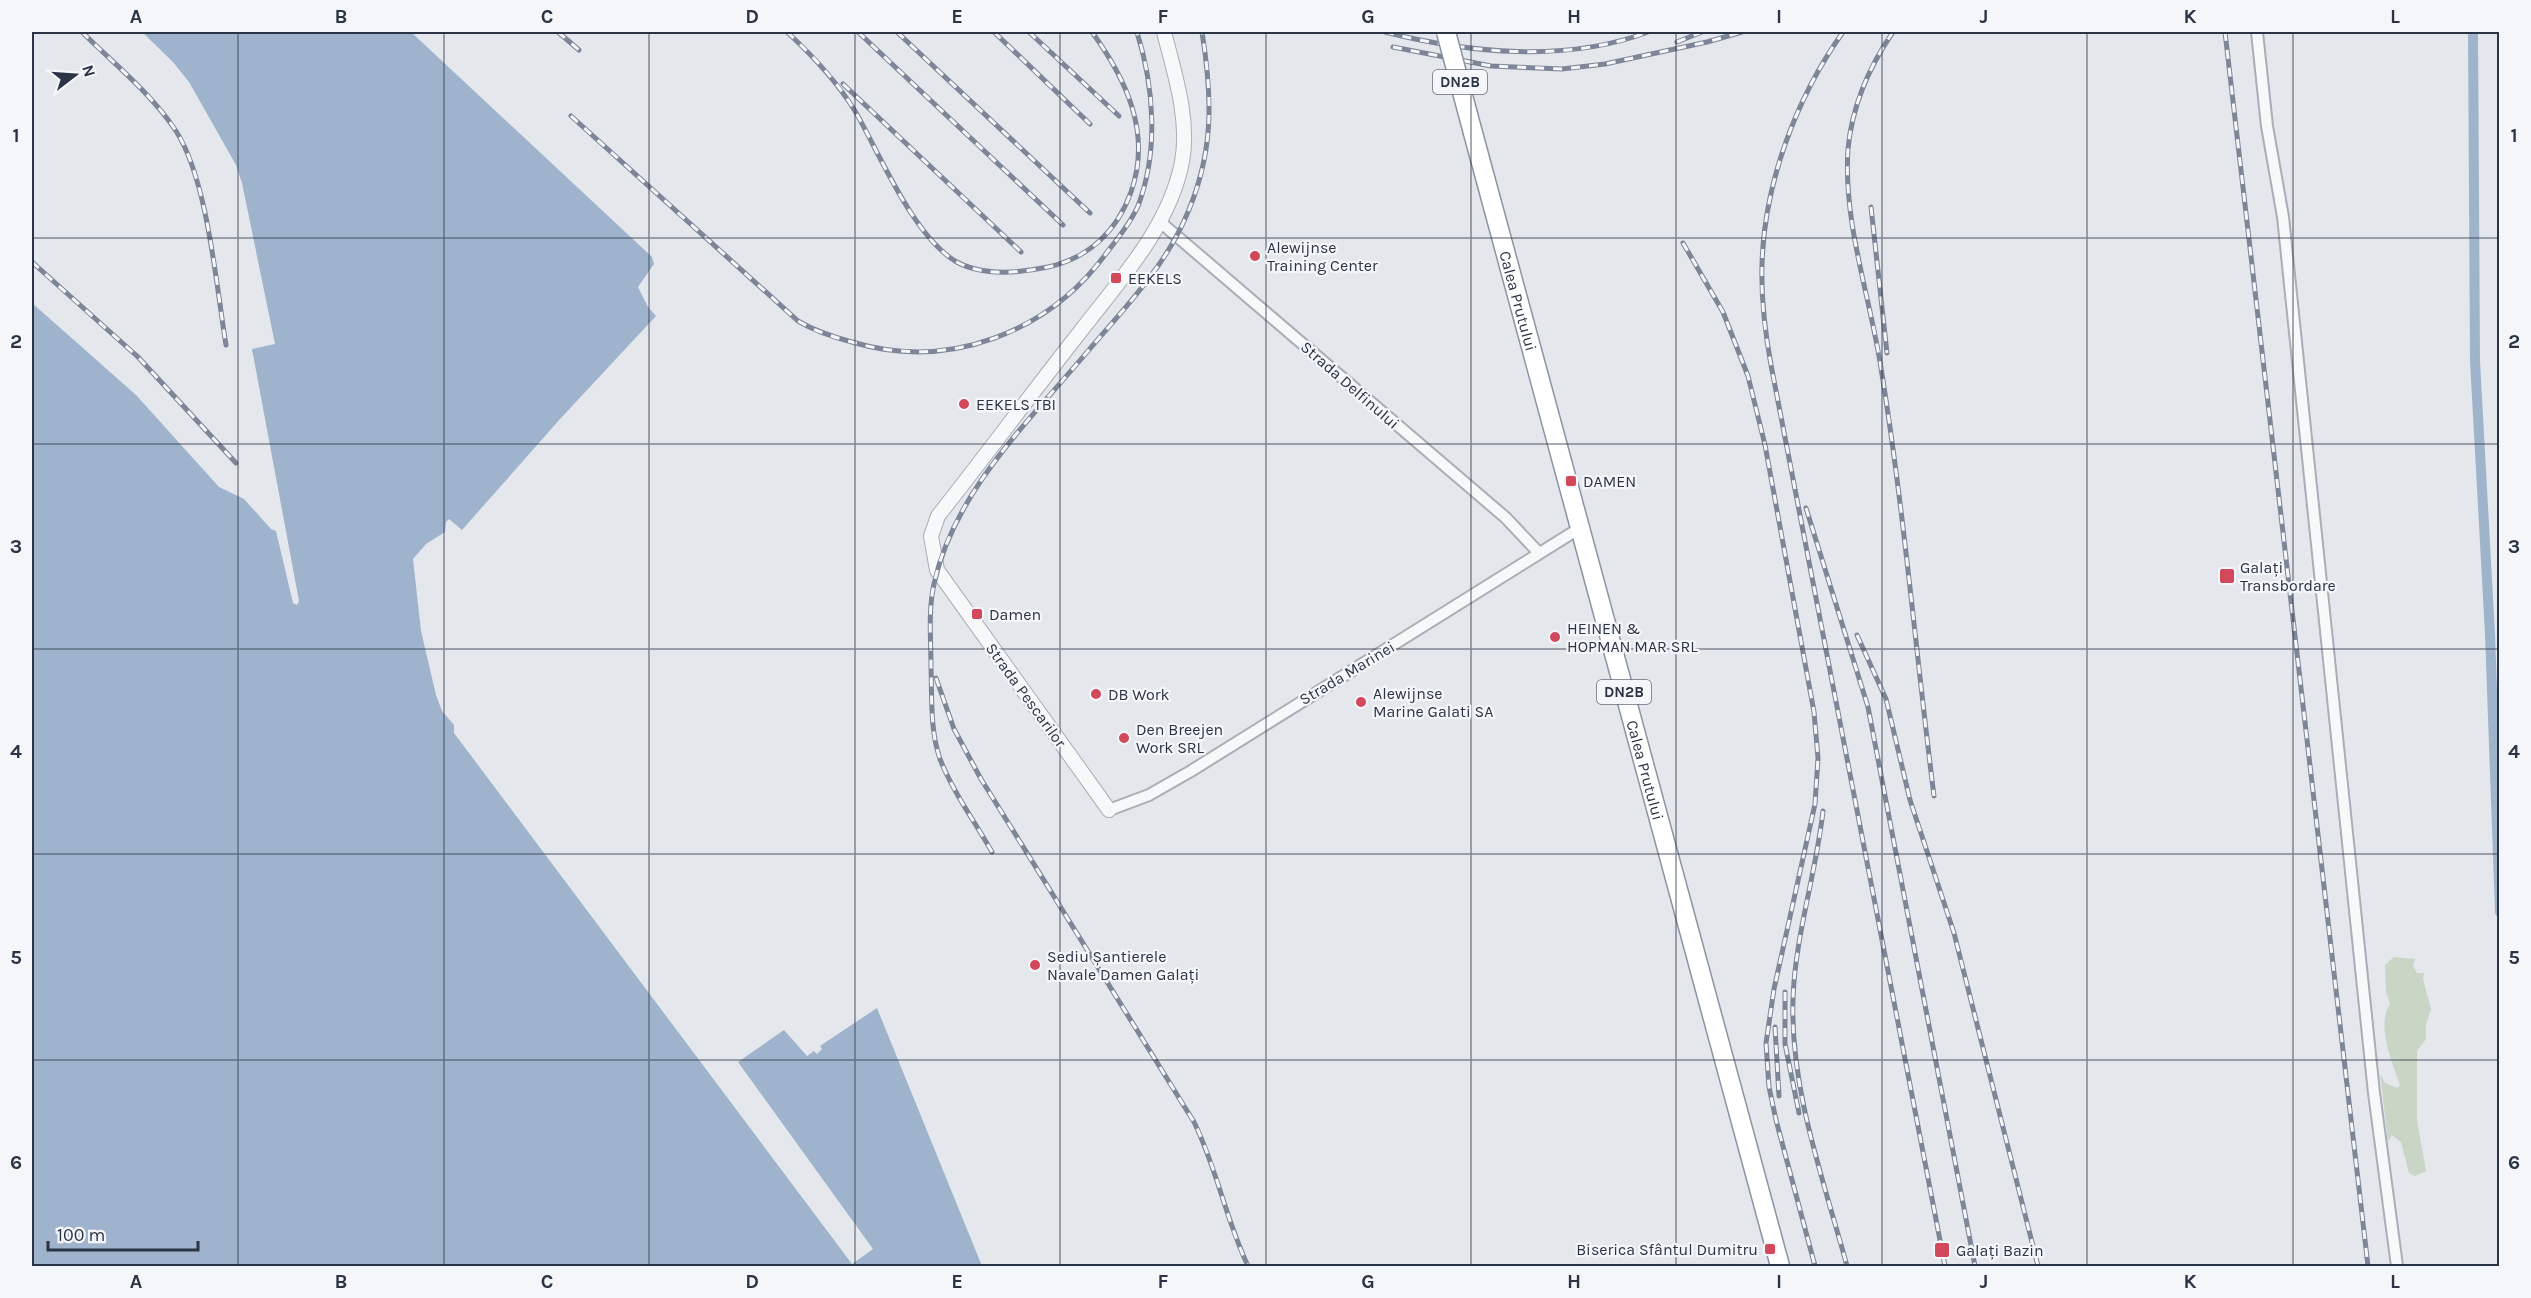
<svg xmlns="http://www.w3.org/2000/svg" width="2531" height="1298" font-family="Karla,sans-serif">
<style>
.green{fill:#c9d6c5}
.water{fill:#9fb4cc}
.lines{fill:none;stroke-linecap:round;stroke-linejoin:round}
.canal{stroke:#9fb4cc;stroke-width:10}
.minor-casing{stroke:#a9aeb7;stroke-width:14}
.tertiary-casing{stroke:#a9aeb7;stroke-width:16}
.trunk-casing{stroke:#8b94a3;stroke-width:21}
.minor{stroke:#f7f8fa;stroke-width:10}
.tertiary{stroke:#f7f8fa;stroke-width:14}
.trunk{stroke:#fff;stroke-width:18}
.rail-casing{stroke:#7d8696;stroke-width:5}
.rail{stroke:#f4f6f9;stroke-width:3;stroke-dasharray:9;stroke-linecap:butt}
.trunk-bridge-casing{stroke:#8b94a3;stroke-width:21;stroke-linecap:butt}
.trunk-bridge{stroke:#fff;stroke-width:18}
.grid{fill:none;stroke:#2b3445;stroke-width:1.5;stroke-opacity:0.55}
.poi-dot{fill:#d1495b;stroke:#f4f6f9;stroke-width:2}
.labels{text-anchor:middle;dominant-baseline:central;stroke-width:4.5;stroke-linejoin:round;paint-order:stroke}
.shield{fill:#f4f6f9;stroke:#676e7b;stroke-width:1.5}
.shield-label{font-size:15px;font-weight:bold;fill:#2b3445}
.poi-label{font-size:16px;fill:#2b3445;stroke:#f4f6f9;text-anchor:start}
.street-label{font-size:16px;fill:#2b3445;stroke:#f4f6f9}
.neatline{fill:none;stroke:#2b3445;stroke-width:2}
.grid-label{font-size:20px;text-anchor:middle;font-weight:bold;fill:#2b3445}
</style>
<rect width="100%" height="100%" fill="#e4e7ec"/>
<path class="green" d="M2394,957L2415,959L2413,966L2417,973H2424L2423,979L2431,1009L2426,1025V1039L2417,1051V1120L2426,1171L2415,1176L2409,1173L2401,1142L2392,1135L2388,1141L2380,1074L2385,1083L2397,1088L2400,1085C2392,1063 2376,1025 2390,1004L2386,992L2385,965Z"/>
<path class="water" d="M142,32H411L652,257L654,264L638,287L648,307L656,316L560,419L462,530L449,519L446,522L445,532L426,544L413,559L421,631L436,695L442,711L454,725V733L852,1264L873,1249L738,1062L784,1030L807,1056L814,1051L817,1054L822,1049L820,1046L877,1008L982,1266H32V303L136,395L219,487L244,499L271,529L276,531L293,603L297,605L299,601L252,349L275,344L242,183L236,165L189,82L173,62Z"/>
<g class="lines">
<path class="canal" d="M2473,32L2475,361L2490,634L2500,912"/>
<defs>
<g id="minor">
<path d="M2257,32L2267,126L2283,217L2374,1093L2397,1266"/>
<path d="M1159,221L1506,518L1538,552"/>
<path d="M1109,810L1149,795L1191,771L1580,528"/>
</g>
<path id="tertiary" d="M1109,810L937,570L931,536L938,516C986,455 1032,393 1080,332C1119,281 1169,228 1182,162C1190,119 1174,72 1164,32"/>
<g id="trunk">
<path id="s1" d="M1473,133L1780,1266"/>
</g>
</defs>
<use href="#minor" class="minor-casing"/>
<use href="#tertiary" class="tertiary-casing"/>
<use href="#trunk" class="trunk-casing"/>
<use href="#minor" class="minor"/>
<use href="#tertiary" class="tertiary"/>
<use href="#trunk" class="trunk"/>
<defs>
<g id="rail">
<path d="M82,32C113,63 152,94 176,131C208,181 216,285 226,345"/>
<path d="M558,32L579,50"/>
<path d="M787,32C813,56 836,80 855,111C880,154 912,234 955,261C982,277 1019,273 1048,267C1089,258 1117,231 1131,192C1152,133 1126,79 1092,32"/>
<path d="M858,32L1063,225"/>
<path d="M897,32L1090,213"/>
<path d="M994,32L1090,124"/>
<path d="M1029,32L1119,116"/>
<path d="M1385,32C1468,53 1566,63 1648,32"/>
<path d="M1843,32C1796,98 1764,184 1762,265C1761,299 1765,332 1771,365L1945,1266"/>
<path d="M1893,32C1869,67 1852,106 1848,149C1843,223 1870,296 1881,368C1904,510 1916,654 1934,796"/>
<path d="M2225,32L2368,1266"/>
<path d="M1677,42L1702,32"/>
<path d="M1393,47L1491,66L1562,69L1605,64L1707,42L1742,32"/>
<path d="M843,84L1021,252"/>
<path d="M571,116L798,321C815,331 833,337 852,342C949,371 1049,333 1108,251C1119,237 1131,222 1138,206C1159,151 1154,87 1137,32"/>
<path d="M1871,207L1887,353"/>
<path d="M1683,243L1723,312L1748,376L1765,445L1814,712L1818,758L1815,804L1774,989L1766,1043L1769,1087L1776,1120L1815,1266"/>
<path d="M32,262L138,357L236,463"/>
<path d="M1806,508L1868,707L1975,1266"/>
<path d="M1857,635L1886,699L1910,800L1954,933L2038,1266"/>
<path d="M936,678L954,729L981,779L1194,1122C1217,1169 1226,1220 1248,1266"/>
<path d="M1823,811C1816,874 1795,936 1793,999C1790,1090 1824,1181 1847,1266"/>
<path d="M992,852C975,822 953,792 940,759C930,730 932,698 931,667C931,640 928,611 934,584C954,492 1029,421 1088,351C1122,311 1162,270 1184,221C1214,156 1213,101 1202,32"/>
<path d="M1785,992V1044L1799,1113"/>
<path d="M1775,1027L1779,1096"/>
</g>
</defs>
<use href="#rail" class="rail-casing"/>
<use href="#rail" class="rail"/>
<defs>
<path id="trunk-bridge" d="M1446,32L1473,133"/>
</defs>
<use href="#trunk-bridge" class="trunk-bridge-casing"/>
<use href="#trunk-bridge" class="trunk-bridge"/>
</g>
<path class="grid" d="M238,32V1266M444,32V1266M649,32V1266M855,32V1266M1060,32V1266M1266,32V1266M1471,32V1266M1676,32V1266M1882,32V1266M2087,32V1266M2293,32V1266M32,238H2500M32,444H2500M32,649H2500M32,854H2500M32,1060H2500"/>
<g class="poi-dot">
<circle cx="1255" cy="256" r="6"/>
<rect x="1110" y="272" width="12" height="12" rx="3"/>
<circle cx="964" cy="404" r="6"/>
<rect x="1565" y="475" width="12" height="12" rx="3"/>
<rect x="2219" y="568" width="16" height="16" rx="3"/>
<rect x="971" y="608" width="12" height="12" rx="3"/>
<circle cx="1555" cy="637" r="6"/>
<circle cx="1096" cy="694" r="6"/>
<circle cx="1361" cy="702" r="6"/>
<circle cx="1124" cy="738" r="6"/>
<circle cx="1035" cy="965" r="6"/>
<rect x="1764" y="1243" width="12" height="12" rx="3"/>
<rect x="1934" y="1242" width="16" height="16" rx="3"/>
</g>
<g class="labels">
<g class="shield">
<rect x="1433" y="70" width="54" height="24" rx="4.5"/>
<rect x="1597" y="680" width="54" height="24" rx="4.5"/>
</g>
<g class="shield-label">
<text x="1460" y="82">DN2B</text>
<text x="1624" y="692">DN2B</text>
</g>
<g class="poi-label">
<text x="1267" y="247">Alewijnse<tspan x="1267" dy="18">Training Center</tspan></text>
<text x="1128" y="278">EEKELS</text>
<text x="976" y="404">EEKELS TBI</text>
<text x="1583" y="481">DAMEN</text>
<text x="2240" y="567">Galați<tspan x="2240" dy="18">Transbordare</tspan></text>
<text x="989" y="614">Damen</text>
<text x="1567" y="628">HEINEN &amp;<tspan x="1567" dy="18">HOPMAN MAR SRL</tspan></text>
<text x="1373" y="693">Alewijnse<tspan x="1373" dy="18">Marine Galati SA</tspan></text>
<text x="1108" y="694">DB Work</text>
<text x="1136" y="729">Den Breejen<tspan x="1136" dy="18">Work SRL</tspan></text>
<text x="1047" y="956">Sediu Șantierele<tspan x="1047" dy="18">Navale Damen Galați</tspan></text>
<text x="1758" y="1249" text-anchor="end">Biserica Sfântul Dumitru</text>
<text x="1956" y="1250">Galați Bazin</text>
</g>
<g class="street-label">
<text stroke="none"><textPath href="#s1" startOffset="174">Calea Prutului</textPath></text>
<text transform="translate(1350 385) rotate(41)">Strada Delfinului</text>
<text transform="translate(1347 673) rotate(-31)">Strada Marinei</text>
<text transform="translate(1026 695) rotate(54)">Strada Pescarilor</text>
<text stroke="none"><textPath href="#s1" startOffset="660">Calea Prutului</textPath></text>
</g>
</g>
<rect width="2531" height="1298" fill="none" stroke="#f4f6f9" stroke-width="66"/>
<g transform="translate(75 75) rotate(73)" stroke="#f4f6f9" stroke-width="4.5" paint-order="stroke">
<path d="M0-4.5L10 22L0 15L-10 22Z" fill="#2b3445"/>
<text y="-9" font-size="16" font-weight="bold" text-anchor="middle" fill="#2b3445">N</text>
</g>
<path d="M48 1241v9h150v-9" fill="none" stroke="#2b3445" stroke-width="3"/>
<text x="57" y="1241" font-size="18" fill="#2b3445" stroke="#f4f6f9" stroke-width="4.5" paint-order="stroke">100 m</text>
<rect x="33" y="33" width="2465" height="1232" class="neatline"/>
<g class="grid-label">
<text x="136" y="23">A</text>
<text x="341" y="23">B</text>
<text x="547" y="23">C</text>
<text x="752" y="23">D</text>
<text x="957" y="23">E</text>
<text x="1163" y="23">F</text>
<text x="1368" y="23">G</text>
<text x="1574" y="23">H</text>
<text x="1779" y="23">I</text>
<text x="1984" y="23">J</text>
<text x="2190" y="23">K</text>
<text x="2395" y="23">L</text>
<text x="16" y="142">1</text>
<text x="2514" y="142">1</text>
<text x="16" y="348">2</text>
<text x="2514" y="348">2</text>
<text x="16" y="553">3</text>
<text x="2514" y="553">3</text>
<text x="16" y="758">4</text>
<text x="2514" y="758">4</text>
<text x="16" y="964">5</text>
<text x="2514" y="964">5</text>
<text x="16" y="1169">6</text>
<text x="2514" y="1169">6</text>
<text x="136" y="1288">A</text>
<text x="341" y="1288">B</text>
<text x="547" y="1288">C</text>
<text x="752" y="1288">D</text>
<text x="957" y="1288">E</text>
<text x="1163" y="1288">F</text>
<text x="1368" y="1288">G</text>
<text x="1574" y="1288">H</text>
<text x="1779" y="1288">I</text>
<text x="1984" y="1288">J</text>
<text x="2190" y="1288">K</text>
<text x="2395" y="1288">L</text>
</g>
</svg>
